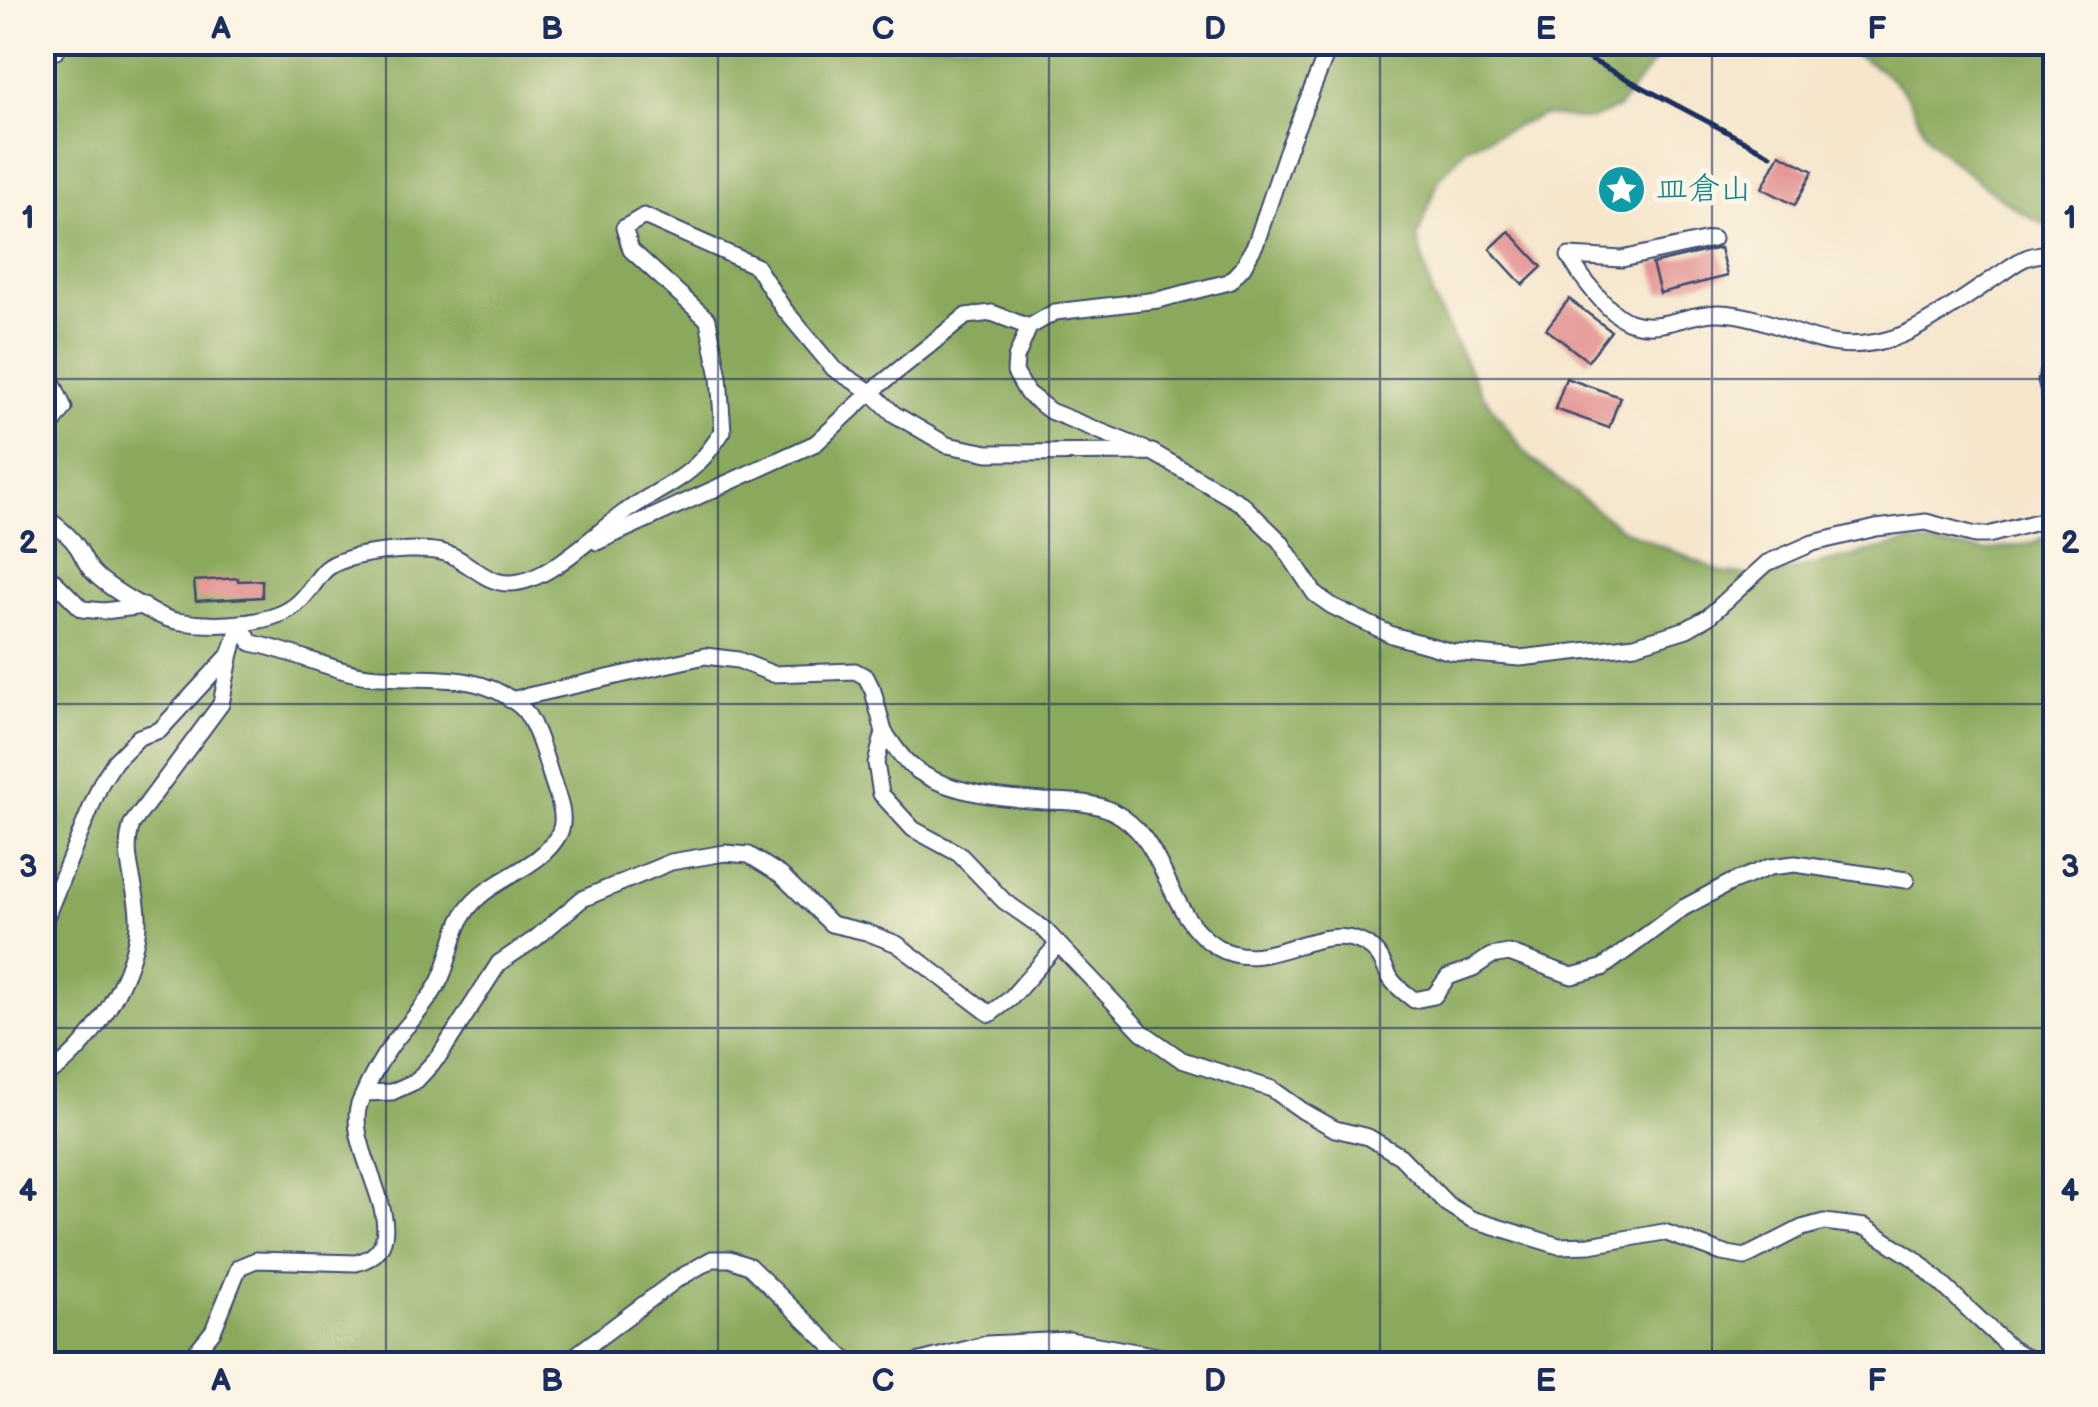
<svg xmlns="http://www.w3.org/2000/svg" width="2098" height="1407" font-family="'Balsamiq Sans','Klee One',sans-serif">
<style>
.forest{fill:#8aa95c;stroke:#526c5d;stroke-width:2.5}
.building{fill:#e28d8d}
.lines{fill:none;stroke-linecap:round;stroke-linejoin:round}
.minor-casing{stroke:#3c4a6e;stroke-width:19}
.minor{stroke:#fff;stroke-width:15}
.rail{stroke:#1b2f5e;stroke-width:5}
.grid{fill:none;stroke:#1b2f5e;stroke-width:2.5;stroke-opacity:0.55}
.labels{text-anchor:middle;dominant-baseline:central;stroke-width:10;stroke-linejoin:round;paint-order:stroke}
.culture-label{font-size:32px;fill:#0d838f;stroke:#fcf5e5;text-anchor:start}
.neatline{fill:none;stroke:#1b2f5e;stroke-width:4}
.grid-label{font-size:32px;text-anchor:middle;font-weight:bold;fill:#1b2f5e}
</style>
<rect width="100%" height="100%" fill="#fcf5e5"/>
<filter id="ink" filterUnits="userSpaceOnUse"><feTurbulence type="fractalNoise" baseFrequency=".01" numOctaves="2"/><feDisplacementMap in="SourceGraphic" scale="20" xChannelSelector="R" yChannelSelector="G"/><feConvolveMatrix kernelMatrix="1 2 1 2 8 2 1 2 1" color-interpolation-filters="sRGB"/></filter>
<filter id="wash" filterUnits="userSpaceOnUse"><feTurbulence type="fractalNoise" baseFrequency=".0048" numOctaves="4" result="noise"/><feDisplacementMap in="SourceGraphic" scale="40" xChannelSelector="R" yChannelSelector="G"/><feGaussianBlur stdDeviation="2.25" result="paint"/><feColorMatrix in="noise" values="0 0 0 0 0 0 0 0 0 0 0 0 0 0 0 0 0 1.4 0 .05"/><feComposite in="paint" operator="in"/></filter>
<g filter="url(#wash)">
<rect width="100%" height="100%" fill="#f5e6cc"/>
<g class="forest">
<path d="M42,43H1669L1618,108L1590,120L1543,115L1467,147L1439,179L1417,238L1433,298L1480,391L1529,457L1620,528L1724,573L1764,577L1910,542L1986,551L2031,543L2055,533V1364H43Z"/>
<path d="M1834,43H2055V227C2037,229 1943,157 1930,140C1919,126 1915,106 1904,92C1887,71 1857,55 1834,43Z"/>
</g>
<g id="blocks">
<g class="building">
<path d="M1780,154L1813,171L1795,205L1762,188Z"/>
<path d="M1509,231L1542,267L1523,285L1490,249Z"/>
<path d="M1720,248L1727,276L1660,293L1652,264Z"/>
<path d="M1569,299L1611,331L1588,361L1546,329Z"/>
<path d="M1566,378L1620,397L1609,428L1555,409Z"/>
<path d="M238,578V581L262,580V597L196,601L194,581Z"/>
</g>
</g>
</g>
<g filter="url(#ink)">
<use href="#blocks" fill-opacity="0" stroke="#3c4a6e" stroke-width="2.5"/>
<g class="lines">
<defs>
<g id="minor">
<path d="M42,52L56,51L61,42"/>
<path d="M1713,239L1622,259L1569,256C1580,276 1609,315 1630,322C1662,333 1687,312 1719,313C1785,315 1819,363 1896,337C1922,329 1975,291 2000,274C2008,269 2017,261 2026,258C2034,254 2046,254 2056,252"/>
<path d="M2056,354L2046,380L2056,419"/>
<path d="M42,359L64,408L48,430L42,422"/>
<path d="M1144,449L1050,411L1027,393L1015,372L1016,358L1029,327L1055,312L1158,300L1229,282L1243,267L1256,243L1287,151L1331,42"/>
<path d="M42,514C54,524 68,533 76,545C82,553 85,563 92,571C106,587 156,617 176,621C210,627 275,627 300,601C325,575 316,566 358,556C382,551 434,545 455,557C472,566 489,584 510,583C548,583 595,533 625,512C648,495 681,482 700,461C709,452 716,441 723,431L719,377L708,320L631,250L624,228L644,216L756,266L783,308L834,369L871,392L894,414L947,445L988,453L1152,452L1242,504L1280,541L1315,594L1332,606L1392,635L1452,652L1520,658L1635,645L1687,629L1708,617L1767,563L1813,543L1876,528L1926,522L1975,535H1988L2056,517"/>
<path d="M597,542L816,443L871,392L966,316L992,313L1029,327"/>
<path d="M42,569L82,609L104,611L144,606"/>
<path d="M510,700L705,656L738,660L773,674L855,671L866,677L873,691L884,732L876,763L881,794L913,829L959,854L1004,901L1044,929L1142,1032L1182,1060L1272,1089L1303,1111L1335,1129L1368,1137L1400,1156L1447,1204L1471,1219L1559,1246L1590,1245L1664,1232L1722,1253L1745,1257L1802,1228L1824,1222L1865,1227L1915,1259L2010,1348L2038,1364"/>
<path d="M884,732C891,741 898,753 907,762C938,793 1003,798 1044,801C1067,802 1091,801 1112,811C1169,839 1164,915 1217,947C1268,977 1318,918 1365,944C1382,953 1382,964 1391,979C1396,987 1407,994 1414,1000L1434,996L1448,977L1473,968L1491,956L1509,953L1572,976L1602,968L1683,908L1730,883L1770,867L1795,864L1906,880"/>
<path d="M42,927L101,783L115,761L139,737L160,730L231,653L240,624"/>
<path d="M42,1077C89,1056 141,966 138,916C137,883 121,857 132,824L221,704L231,653"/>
<path d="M365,1093L392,1092L416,1081L440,1055L499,963L535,939L582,899L671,862L725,853L749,855L781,875L831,924L866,932L897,944L990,1014L1010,999L1058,944"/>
<path d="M186,1364L213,1331L239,1267L256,1260L356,1263C428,1244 340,1149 360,1102C368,1083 381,1059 393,1043C409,1022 427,1005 439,982C452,958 452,926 471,905C495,877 541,868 559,834C568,817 556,793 551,776C545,758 535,719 521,707C478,668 421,682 368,676C331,671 291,650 251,643L240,624"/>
<path d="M564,1364L676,1280L712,1259H730L749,1266L850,1364"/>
<path d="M909,1364L987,1344L1069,1340L1202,1364"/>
</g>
</defs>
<use href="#minor" class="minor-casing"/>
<use href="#minor" class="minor"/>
<path class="rail" d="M1557,42L1771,155"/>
</g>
</g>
<path class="grid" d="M386,42V1364M718,42V1364M1049,42V1364M1380,42V1364M1712,42V1364M42,379H2056M42,704H2056M42,1028H2056"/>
<defs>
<symbol id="sight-disc" viewBox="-11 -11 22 22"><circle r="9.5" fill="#0f9aa8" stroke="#fcf5e5"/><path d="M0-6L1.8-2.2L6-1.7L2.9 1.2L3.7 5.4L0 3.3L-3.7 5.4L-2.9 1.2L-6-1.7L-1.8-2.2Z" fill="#fff"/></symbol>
</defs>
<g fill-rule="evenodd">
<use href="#sight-disc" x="1594" y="162" width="55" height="55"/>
</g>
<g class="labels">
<g class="culture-label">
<text x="1656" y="189">皿倉山</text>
</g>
</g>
<rect width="2098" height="1407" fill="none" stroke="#fcf5e5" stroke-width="110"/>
<rect x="55" y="55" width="1988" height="1297" class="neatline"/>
<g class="grid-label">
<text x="221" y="39">A</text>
<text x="552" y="39">B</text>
<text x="883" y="39">C</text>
<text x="1215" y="39">D</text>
<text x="1546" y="39">E</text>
<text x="1877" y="39">F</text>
<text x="28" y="228">1</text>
<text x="2070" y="228">1</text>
<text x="28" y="553">2</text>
<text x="2070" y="553">2</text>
<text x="28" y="877">3</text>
<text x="2070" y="877">3</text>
<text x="28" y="1201">4</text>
<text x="2070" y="1201">4</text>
<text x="221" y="1391">A</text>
<text x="552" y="1391">B</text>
<text x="883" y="1391">C</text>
<text x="1215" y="1391">D</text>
<text x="1546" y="1391">E</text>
<text x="1877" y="1391">F</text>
</g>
</svg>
